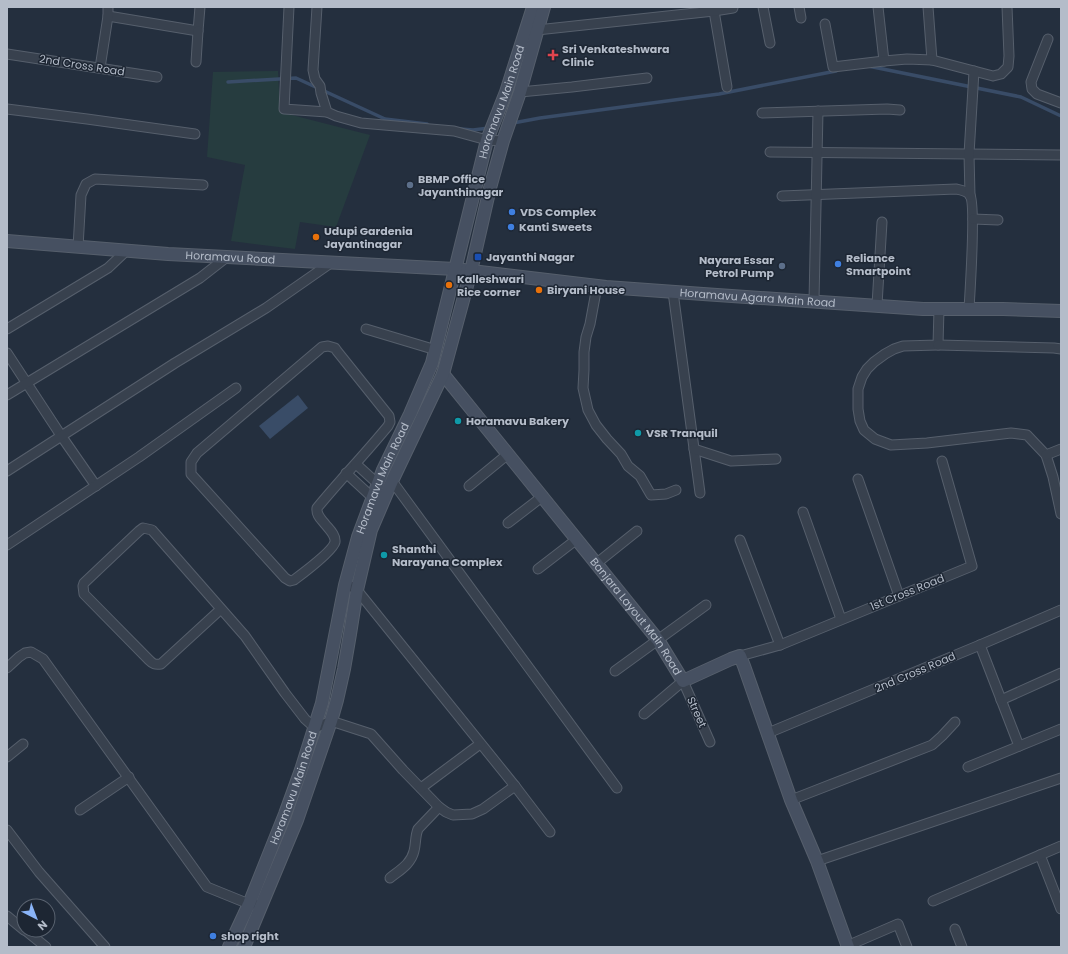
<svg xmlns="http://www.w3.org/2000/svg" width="1068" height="954" font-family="Poppins,sans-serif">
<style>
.green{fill:#263c3f}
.water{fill:#394c67}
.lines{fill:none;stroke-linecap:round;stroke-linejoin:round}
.stream{stroke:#394c67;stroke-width:3.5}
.street-casing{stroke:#565f6c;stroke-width:11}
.secondary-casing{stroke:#565f6c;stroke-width:14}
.street{stroke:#38414e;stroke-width:9}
.secondary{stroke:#465061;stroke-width:12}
.health-dot{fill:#e0444e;stroke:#1d2633;stroke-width:1.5}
.service-dot{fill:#5c6f8a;stroke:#1d2633;stroke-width:1.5}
.shop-dot{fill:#3f7fe0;stroke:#1d2633;stroke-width:1.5}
.food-dot{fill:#e8710a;stroke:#1d2633;stroke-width:1.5}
.transit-dot{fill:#1a4fb4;stroke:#1d2633;stroke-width:1.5}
.culture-dot{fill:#0f9aa8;stroke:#1d2633;stroke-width:1.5}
.labels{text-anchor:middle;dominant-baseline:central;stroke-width:3;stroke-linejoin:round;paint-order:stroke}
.poi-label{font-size:11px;font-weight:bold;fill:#b4bcc9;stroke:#1d2633;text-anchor:start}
.street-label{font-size:11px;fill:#b4bcc9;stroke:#1d2633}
</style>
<rect width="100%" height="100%" fill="#242f3e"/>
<path class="green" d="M278,71L280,112L370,135L336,227L300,222L295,249L231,241L245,165L207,157L213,72Z"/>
<path class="water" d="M298,395L308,408L270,439L259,426Z"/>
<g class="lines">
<g class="stream">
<path d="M868,66L1021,97L1061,116"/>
<path d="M228,82L296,78L385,119L427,124"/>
<path d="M513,123L540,118L719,94L836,71"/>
<path d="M461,129L473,130L489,128"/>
</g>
<defs>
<g id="street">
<path d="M289,7L284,109L327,112"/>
<path d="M317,7L313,70L315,79L320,86L321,93L327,112L336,116L361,123L454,131L487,140L503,141"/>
<path d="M763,7L770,43"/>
<path d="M799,7L801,18"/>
<path d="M878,7L884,61"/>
<path d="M928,7L932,60"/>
<path d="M714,11L727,87"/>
<path d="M108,16L198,31L200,7"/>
<path d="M825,24L833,67L884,61L907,59L932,60L993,76L1001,74L1008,67L1009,56L1007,7"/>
<path d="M537,30L714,11L733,8"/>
<path d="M1048,39L1031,82L1032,89L1037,94L1061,103"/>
<path d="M7,54L157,77"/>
<path d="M196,62L198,31"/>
<path d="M100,68L108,16V7"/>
<path d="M520,92L572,87L647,78"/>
<path d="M7,109L87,119L195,134"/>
<path d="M762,113L887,109L900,110"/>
<path d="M770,152L1061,155"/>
<path d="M782,196L956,189C961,190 967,191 970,195C976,205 970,291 969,309"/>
<path d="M970,196L969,154L974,71"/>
<path d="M973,219L998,220"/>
<path d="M78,247L81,195L86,184L95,179L203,185"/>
<path d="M597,286L590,324L586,337L584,352V370L583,388L588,410L596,425L607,439L621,454L628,466L640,476L651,495L666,494L676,490"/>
<path d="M673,292L700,493"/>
<path d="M814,301L818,111"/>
<path d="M877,305L882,222"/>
<path d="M939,309L938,345L903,346L894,349L885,354L874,362L867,369L862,377L858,389V409L860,421L864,430L875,439L891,445L927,443L1011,433L1027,435L1046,455L1053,477L1061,514"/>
<path d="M7,329L108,268L126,251"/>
<path d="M366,329L436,350"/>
<path d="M938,345L1054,348L1061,349"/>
<path d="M328,346L335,348L337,351L389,416L390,422L388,426C365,454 340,480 317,508C316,515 321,519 325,524C329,529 336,535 335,542C333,551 302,574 294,580L290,581L285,578L191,474V462L197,453L322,347Z"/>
<path d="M7,353L62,437L96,486"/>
<path d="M7,395L200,278L227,257"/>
<path d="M694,449L731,461L776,459"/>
<path d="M1046,455L1061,449"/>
<path d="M356,464L378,484"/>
<path d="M7,471L175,363L266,308L332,262"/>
<path d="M346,473L373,498"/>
<path d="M858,479L899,596"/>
<path d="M392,481L617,788"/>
<path d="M469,486L508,454"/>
<path d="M803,512L841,619"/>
<path d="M508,523L543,496"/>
<path d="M740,540L780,645"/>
<path d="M7,545L139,457L236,388"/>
<path d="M597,563L637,531"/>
<path d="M538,569L577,539"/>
<path d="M345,583L357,590L515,786L550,832"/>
<path d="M221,609L161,664C155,665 153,664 149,660L84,594L83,586L84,583L139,531L143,528L152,530L245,636L285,693L305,719L315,728L331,721L371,734L403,770L439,807L446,812L453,815L472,814L483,809L515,786"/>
<path d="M980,645L1019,746"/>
<path d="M740,656L780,645L972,566L942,461"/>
<path d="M7,668L19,657L25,653L31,652L43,659L207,887L249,904H255"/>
<path d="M615,671L706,605"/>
<path d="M1001,700L1061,673"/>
<path d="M644,714L683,681L710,742"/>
<path d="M768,733L980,645L1061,610"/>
<path d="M7,757L23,744"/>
<path d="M968,767L1061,729"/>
<path d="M421,788L480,744"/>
<path d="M791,800L932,745L942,736L955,722"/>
<path d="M80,810L129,777"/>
<path d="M7,830L39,872L105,947"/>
<path d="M1040,855L1061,909"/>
<path d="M817,861L1061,778"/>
<path d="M390,878C400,870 411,864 414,851C416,844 415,836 418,829L439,807"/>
<path d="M933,901L1061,846"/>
<path d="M7,916L24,930"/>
<path d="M955,929L962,947"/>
<path d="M25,930L46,947"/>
<path d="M847,946L898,924L907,947"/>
</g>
<g id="secondary">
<path id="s1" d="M7,241L168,254L455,269L606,287L703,294L923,309H1003L1061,311"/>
<path id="s2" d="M443,374L658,640L683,681L731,659L740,656L744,666L791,800L817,861L848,947"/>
<path id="s3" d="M229,947L249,904L285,814L301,770L322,703L345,585L358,537L383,470L410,414L432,363L487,140L506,92L533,7"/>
<path d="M244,947L297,820L331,721L337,700L344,669L350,634L357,590L371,530L392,481L443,374L471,271L490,188L503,141L520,92L544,7"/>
</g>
</defs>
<use href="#street" class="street-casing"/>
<use href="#secondary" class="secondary-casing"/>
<use href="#street" class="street"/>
<use href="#secondary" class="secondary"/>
</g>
<path class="health-dot" d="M551 49h4v4h4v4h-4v4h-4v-4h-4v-4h4z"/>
<g class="service-dot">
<circle cx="410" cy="185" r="4"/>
<circle cx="782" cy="266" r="4"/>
</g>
<g class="shop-dot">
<circle cx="512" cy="212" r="4"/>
<circle cx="511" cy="227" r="4"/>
<circle cx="838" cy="264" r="4"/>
<circle cx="213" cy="936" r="4"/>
</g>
<g class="food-dot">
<circle cx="316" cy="237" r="4"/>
<circle cx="449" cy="285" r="4"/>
<circle cx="539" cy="290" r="4"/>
</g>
<rect class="transit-dot" x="474" y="253" width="8" height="8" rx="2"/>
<g class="culture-dot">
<circle cx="458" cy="421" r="4"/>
<circle cx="638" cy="433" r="4"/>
<circle cx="384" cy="555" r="4"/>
</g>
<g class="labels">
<g class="poi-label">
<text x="562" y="49">Sri Venkateshwara<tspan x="562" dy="13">Clinic</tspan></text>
<text x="418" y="179">BBMP Office<tspan x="418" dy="13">Jayanthinagar</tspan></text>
<text x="520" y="212">VDS Complex</text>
<text x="519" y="227">Kanti Sweets</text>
<text x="324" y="231">Udupi Gardenia<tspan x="324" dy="13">Jayantinagar</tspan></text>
<text x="486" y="257">Jayanthi Nagar</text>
<text x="846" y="258">Reliance<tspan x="846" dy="13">Smartpoint</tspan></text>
<text x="774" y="260" text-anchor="end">Nayara Essar<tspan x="774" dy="13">Petrol Pump</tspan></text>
<text x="457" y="279">Kalleshwari<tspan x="457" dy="13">Rice corner</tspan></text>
<text x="547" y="290">Biryani House</text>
<text x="466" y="421">Horamavu Bakery</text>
<text x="646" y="433">VSR Tranquil</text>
<text x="392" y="549">Shanthi<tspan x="392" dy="13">Narayana Complex</tspan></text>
<text x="221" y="936">shop right</text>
</g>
<g class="street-label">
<text transform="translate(82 65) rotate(9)">2nd Cross Road</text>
<text stroke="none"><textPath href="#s3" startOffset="891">Horamavu Main Road</textPath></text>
<text stroke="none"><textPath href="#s1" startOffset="224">Horamavu Road</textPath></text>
<text stroke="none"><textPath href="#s1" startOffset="753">Horamavu Agara Main Road</textPath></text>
<text stroke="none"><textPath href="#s3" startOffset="495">Horamavu Main Road</textPath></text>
<text transform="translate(907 592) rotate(-22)">1st Cross Road</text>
<text stroke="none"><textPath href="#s2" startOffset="310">Banjara Layout Main Road</textPath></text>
<text transform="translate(915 672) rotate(-23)">2nd Cross Road</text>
<text transform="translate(697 712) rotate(66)">Street</text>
<text stroke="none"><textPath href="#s3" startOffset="172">Horamavu Main Road</textPath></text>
</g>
</g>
<rect width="1068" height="954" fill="none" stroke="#b4bcc9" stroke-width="16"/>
<g transform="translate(36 918) rotate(138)"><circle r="19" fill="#1d2633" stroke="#59626f"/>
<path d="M0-3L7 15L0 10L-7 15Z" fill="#8ab4f8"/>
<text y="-6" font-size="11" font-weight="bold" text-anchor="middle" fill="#b4bcc9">N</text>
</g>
</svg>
